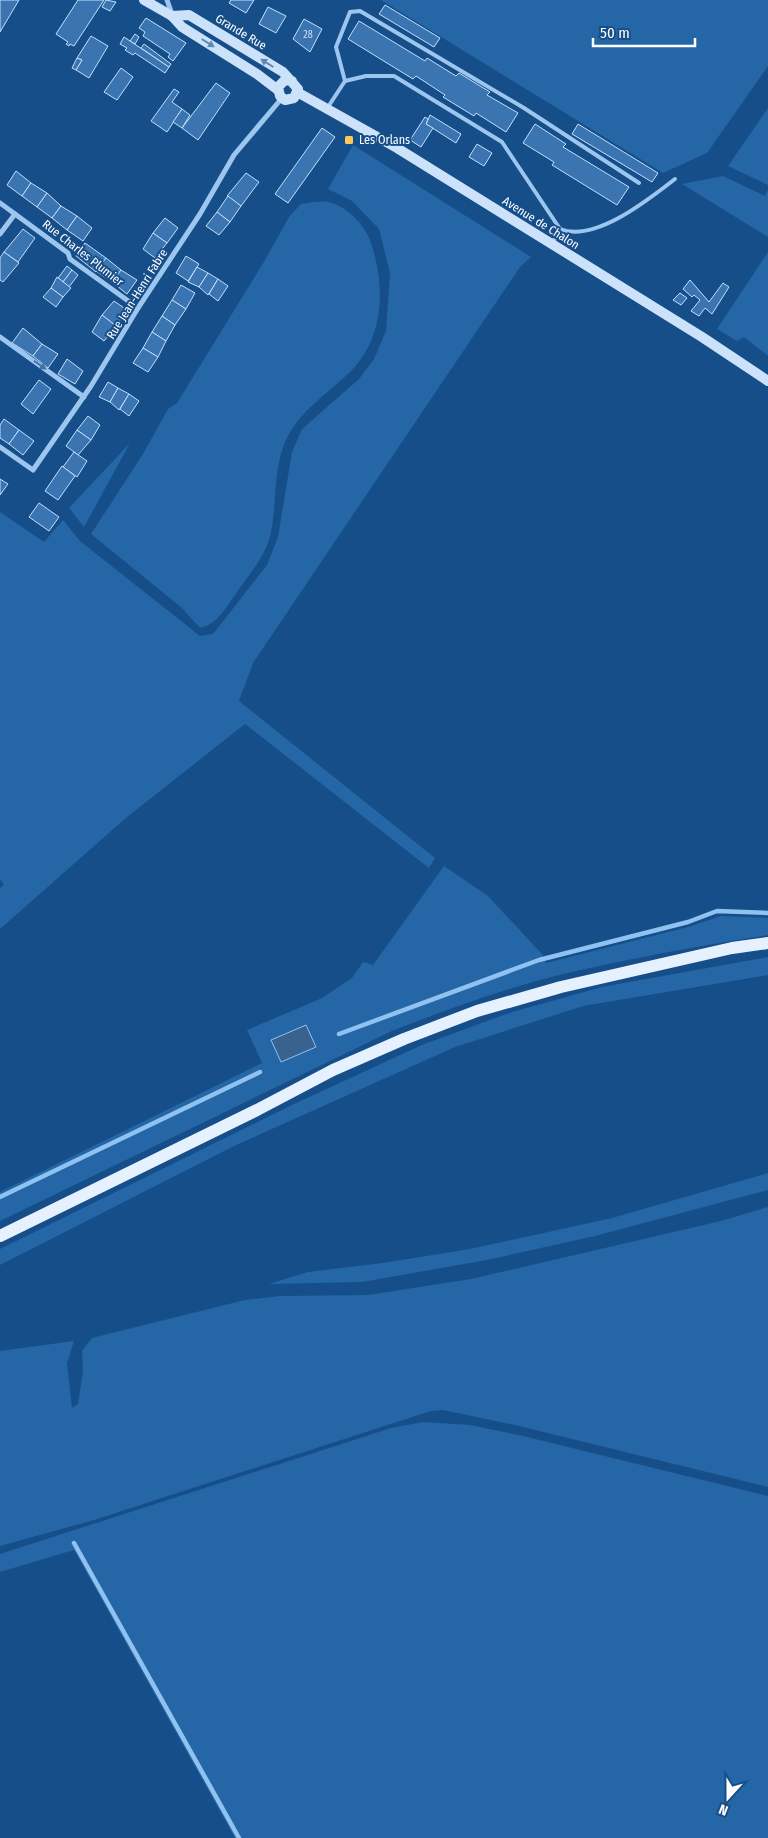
<svg xmlns="http://www.w3.org/2000/svg" width="768" height="1838" font-family="'Fira Sans Condensed',sans-serif">
<style>
.green{fill:#2566a7}
.water{fill:#39638e;stroke:#90c2f1}
.lines{fill:none;stroke-linecap:round;stroke-linejoin:round}
.stream{stroke:#90c2f1;stroke-width:4.5}
.building{fill:#3a75b1;stroke:#c3dffb}
.service{stroke:#9dc6ef;stroke-width:4}
.minor{stroke:#9dc6ef;stroke-width:5}
.secondary{stroke:#cbe2fa;stroke-width:10}
.primary{stroke:#e5f1ff;stroke-width:12}
.oneway{fill:#5e89b6}
.oneway2{fill:#3e72a8}
.poi-dot{fill:#ffc75b;stroke:#164e89;stroke-width:2}
.labels{text-anchor:middle;dominant-baseline:central;stroke-width:4;stroke-linejoin:round;paint-order:stroke}
.number-label{font-size:10px;fill:#cedcec}
.street-label{font-size:12px;fill:#fff;stroke:#164e89}
.poi-label{font-size:12px;fill:#fff;stroke:#164e89;text-anchor:start}
</style>
<rect width="100%" height="100%" fill="#164e89"/>
<g class="green">
<path d="M381,0H768V66L707,153L663,173Z"/>
<path d="M768,108V185L728,166Z"/>
<path d="M353,145L531,257L520,267L253,663L239,701L435,858L429,868L245,724L127,817L0,929V888L4,885L0,879V512L44,542L63,520L80,541L200,636L213,634L267,565L278,537L292,452L302,429L359,379L374,359L386,331L390,273L379,229L352,201L328,189Z"/>
<path d="M723,176L765,196L768,189V237L682,184Z"/>
<path d="M314,202C319,202 325,201 329,202C346,206 364,224 370,240C386,285 385,339 348,374C321,399 291,417 281,454C273,482 277,512 269,540C263,560 246,578 235,595C225,609 217,624 200,628L182,608L91,534L143,454L168,409L177,403L265,260L289,217L301,204Z"/>
<path d="M768,252V356L744,337L737,341L717,329Z"/>
<path d="M130,443L84,527L69,508Z"/>
<path d="M444,866L488,896L542,954L546,963L688,927L721,916L768,918V935C699,946 631,958 563,974C506,988 449,1009 394,1030L0,1221V1192L262,1063L247,1030L322,998L352,978L363,962L373,965Z"/>
<path d="M768,957V975L583,1006L455,1047L234,1146L0,1265V1249L294,1104L424,1044L512,1012L602,987Z"/>
<path d="M768,1173V1190L595,1236L487,1260L362,1282L269,1284L308,1272L383,1263L470,1249L612,1218Z"/>
<path d="M768,1207V1487L515,1425L443,1410L431,1411L94,1520L0,1546V1351L74,1341L67,1363L72,1408L78,1404L83,1371L82,1351L92,1338L245,1300L280,1296L368,1295L471,1279L721,1221Z"/>
<path d="M423,1422L470,1425L523,1436L768,1496V1838H235L74,1550L0,1572V1554L391,1428Z"/>
</g>
<path class="water" d="M306,1025L316,1047L281,1062L271,1040Z"/>
<g class="lines">
<g class="stream">
<path d="M339,1034L539,960L688,922L717,911L768,913"/>
<path d="M0,1197L260,1072"/>
<path d="M74,1543L239,1838"/>
</g>
</g>
<g class="building">
<path d="M0,0H19L0,32Z"/>
<path d="M78,0H104L74,46L70,44L69,46L66,44L68,42L56,34Z"/>
<path d="M106,0L116,2L110,11L102,7Z"/>
<path d="M231,0H254L246,13L229,3Z"/>
<path d="M385,5L440,38L434,47L379,14Z"/>
<path d="M268,7L286,16L276,33L259,24Z"/>
<path d="M146,18L186,43L173,61L168,57L170,54L143,36L145,32L139,28Z"/>
<path d="M304,19L322,29L310,52L293,39Z"/>
<path d="M359,21L425,61L427,58L456,76L459,73L490,92L487,95L518,113L506,132L476,113L474,116L443,97L445,95L416,76L413,79L348,39Z"/>
<path d="M135,34L139,37L135,44L130,41Z"/>
<path d="M91,36L108,46L89,78L76,70L82,60L77,58Z"/>
<path d="M124,37L169,67L165,73L135,53L133,55L125,50L127,48L120,44Z"/>
<path d="M144,44L171,64L169,67L141,48Z"/>
<path d="M77,58L82,60L76,70L72,68Z"/>
<path d="M121,68L133,77L117,100L104,92Z"/>
<path d="M216,83L230,93L198,140L182,128Z"/>
<path d="M174,89L179,92L172,102L182,109L167,132L151,121Z"/>
<path d="M182,109L190,115L182,128L173,122Z"/>
<path d="M430,115L461,134L456,143L426,124Z"/>
<path d="M425,117L428,119L426,124L433,128L421,147L410,140Z"/>
<path d="M535,124L566,144L563,147L629,187L617,205L552,165L554,162L523,143Z"/>
<path d="M578,124L658,173L652,182L572,134Z"/>
<path d="M322,128L335,137L288,203L275,194Z"/>
<path d="M477,144L492,153L484,166L469,157Z"/>
<path d="M16,171L31,183L22,196L7,185Z"/>
<path d="M246,173L259,182L241,206L227,196Z"/>
<path d="M31,183L47,193L37,207L22,196Z"/>
<path d="M47,193L61,206L52,218L37,207Z"/>
<path d="M228,196L241,206L230,222L217,212Z"/>
<path d="M61,206L77,216L67,230L52,218Z"/>
<path d="M217,212L230,222L219,235L206,226Z"/>
<path d="M77,216L92,228L83,241L67,230Z"/>
<path d="M165,218L178,228L167,243L153,233Z"/>
<path d="M23,229L35,238L18,262L4,252Z"/>
<path d="M153,233L167,243L155,258L143,249Z"/>
<path d="M85,243L106,258L96,272L76,256Z"/>
<path d="M4,252L19,263L3,282L0,280V258Z"/>
<path d="M186,256L199,264L188,281L176,273Z"/>
<path d="M106,258L121,270L112,282L96,271Z"/>
<path d="M67,266L72,270L63,282L58,278Z"/>
<path d="M197,267L208,273L199,287L188,282Z"/>
<path d="M72,270L78,275L69,287L63,282Z"/>
<path d="M121,270L137,280L127,294L112,282Z"/>
<path d="M208,273L218,279L208,295L199,287Z"/>
<path d="M57,277L71,288L63,297L51,288Z"/>
<path d="M218,279L228,286L218,301L209,294Z"/>
<path d="M690,280L709,302L723,283L729,287L712,314L705,308L699,316L691,311L700,300L694,295L692,297L683,289Z"/>
<path d="M181,285L195,293L186,309L172,300Z"/>
<path d="M51,288L63,297L56,307L43,297Z"/>
<path d="M680,293L687,298L681,305L673,300Z"/>
<path d="M172,300L186,309L175,325L162,316Z"/>
<path d="M114,301L127,310L116,326L102,315Z"/>
<path d="M102,315L116,326L104,341L92,332Z"/>
<path d="M162,316L175,325L166,341L152,332Z"/>
<path d="M23,328L42,344L33,356L12,343Z"/>
<path d="M152,332L166,341L158,357L143,348Z"/>
<path d="M42,344L58,354L48,368L33,356Z"/>
<path d="M143,348L158,357L148,372L133,363Z"/>
<path d="M67,359L83,371L75,384L58,374Z"/>
<path d="M39,380L51,389L33,414L21,404Z"/>
<path d="M108,382L118,388L110,402L99,397Z"/>
<path d="M118,388L129,394L119,410L110,402Z"/>
<path d="M129,394L139,401L129,416L120,409Z"/>
<path d="M88,416L100,425L91,440L77,430Z"/>
<path d="M4,419L19,430L9,444L0,438V425Z"/>
<path d="M19,430L34,441L23,455L9,444Z"/>
<path d="M77,430L91,440L78,455L66,446Z"/>
<path d="M74,452L87,461L77,477L63,467Z"/>
<path d="M62,466L75,476L58,500L45,491Z"/>
<path d="M0,479L8,484L0,495Z"/>
<path d="M39,503L59,517L49,531L29,517Z"/>
</g>
<g class="lines">
<g class="service">
<path d="M345,81L336,47L350,12L360,11L524,108L639,183"/>
<path d="M328,107L345,81L366,76H394L502,142L560,229L553,242"/>
<path d="M560,229C595,243 649,199 675,179"/>
</g>
<g class="minor">
<path d="M167,0L172,14"/>
<path d="M0,203L15,214"/>
<path d="M0,234L15,214L68,253L70,259L138,308"/>
<path d="M0,337L84,397"/>
<path d="M0,447L33,470L91,386L138,308L200,214L234,155L282,98"/>
</g>
<g class="secondary">
<path d="M144,0L172,16L182,27L257,74L278,90"/>
<path d="M172,16L189,15L283,72L298,89L294,98L285,100L280,96L278,87L285,80L292,81"/>
<path d="M297,92L397,148L702,337L768,381"/>
</g>
<path class="primary" d="M0,1236L257,1110L333,1070L404,1039L477,1011L561,987L732,948L768,943"/>
</g>
<defs><path id="oneway-solid" d="M-6-.8H1V-3.2L6.5 0L1 3.2V.8H-6Z" transform="scale(1.25)"/></defs>
<g class="oneway">
<use href="#oneway-solid" transform="translate(208 43) rotate(32)"/>
<use href="#oneway-solid" transform="translate(267 63) rotate(-148)"/>
</g>
<use class="oneway2" href="#oneway-solid" transform="translate(40 365) rotate(35)"/>
<rect class="poi-dot" x="344" y="135" width="10" height="10" rx="2.5"/>
<g class="labels">
<g class="number-label">
<text x="308" y="35">28</text>
</g>
<g class="street-label">
<text transform="translate(241 32) rotate(31)">Grande Rue</text>
<text transform="translate(541 223) rotate(32)">Avenue de Chalon</text>
<text transform="translate(83 253) rotate(38)">Rue Charles Plumier</text>
<text transform="translate(137 294) rotate(-58)">Rue Jean-Henri Fabre</text>
</g>
<g class="poi-label">
<text x="359" y="140">Les Orlans</text>
</g>
</g>
<g transform="translate(728 1798) rotate(201)" stroke="#164e89" stroke-width="4" paint-order="stroke">
<path d="M0-4L9 19L0 12L-9 19Z" fill="#ffffff"/>
<text y="-8" font-size="14" font-weight="bold" text-anchor="middle" fill="#ffffff">N</text>
</g>
<path d="M593 38v8h102v-8" fill="none" stroke="#ffffff" stroke-width="2.5"/>
<text x="600" y="38" font-size="15" fill="#ffffff" stroke="#164e89" stroke-width="4" paint-order="stroke">50 m</text>
</svg>
